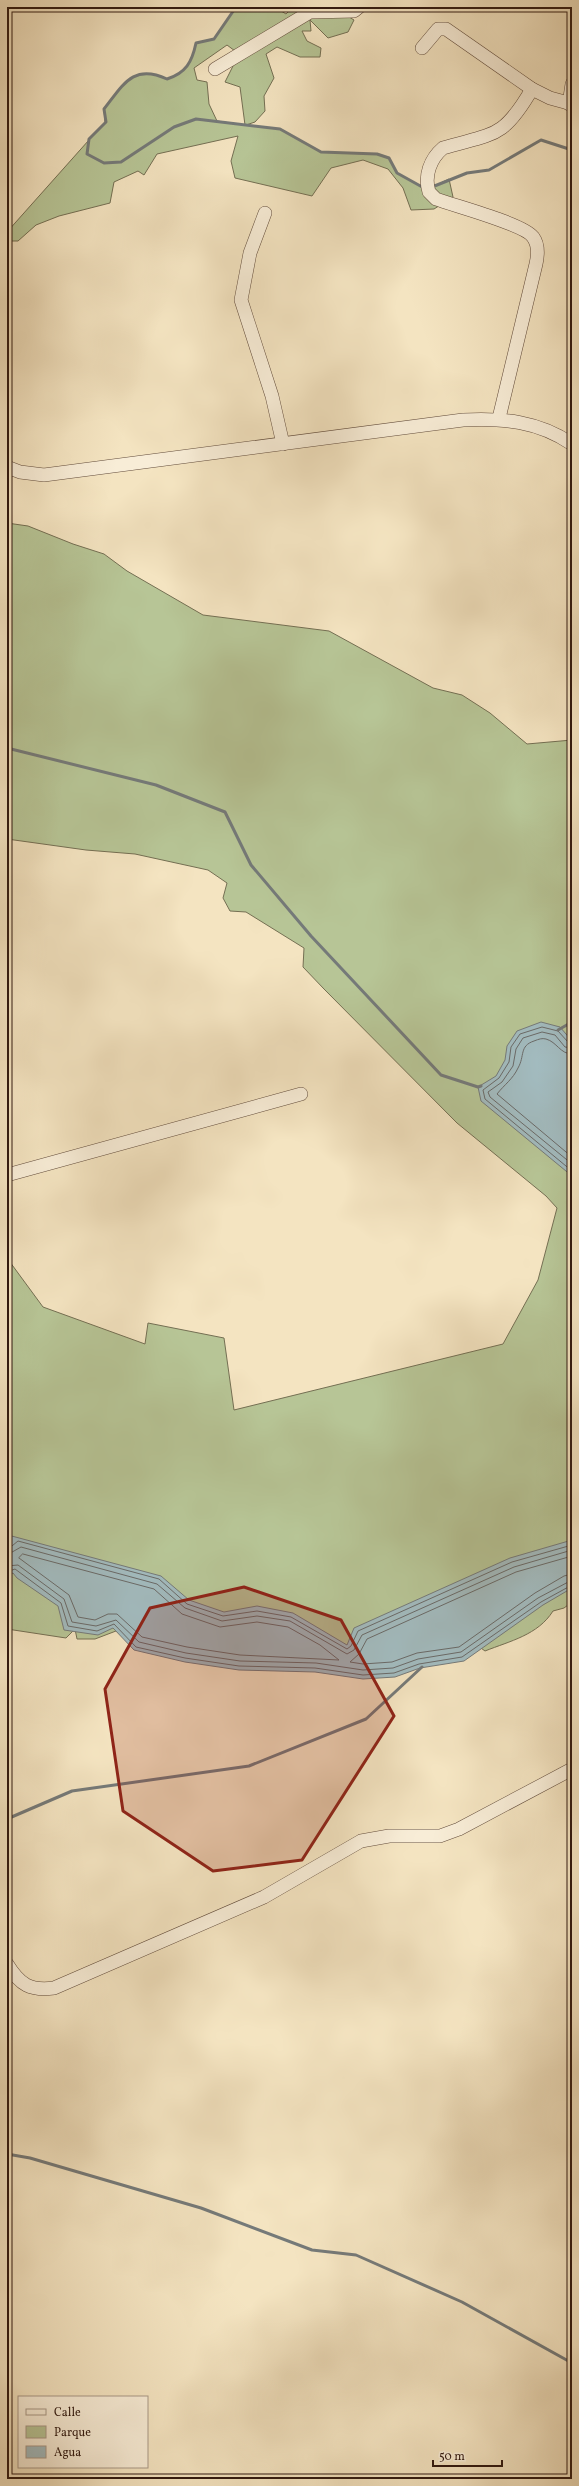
<svg xmlns="http://www.w3.org/2000/svg" width="579" height="2486" font-family="Vollkorn,serif">
<style>
.green{fill:#b7c596;stroke:#746f53;fill-rule:evenodd}
.water{fill:#a2bbbf;stroke:#757a79}
.lines{fill:none;stroke-linecap:round;stroke-linejoin:round}
.shore{stroke:#6a6a68;stroke-width:1}
.stream{stroke:#757a79;stroke-width:3}
.minor-casing{stroke:#624c3c;stroke-width:14}
.minor{stroke:#f8edd7;stroke-width:13}
.marked{fill:#8f2418;fill-opacity:0.2;stroke:#8f2418;stroke-width:3;stroke-linejoin:round}
</style>
<rect width="100%" height="100%" fill="#f4e4c1"/>
<filter id="stains"><feTurbulence type="fractalNoise" baseFrequency=".005" numOctaves="4"/><feColorMatrix values="0 0 0 0 .2 0 0 0 0 .09 0 0 0 0 .02 0 0 0 .5 -.17"/></filter>
<radialGradient id="worn" r=".72"><stop offset=".6" stop-color="#630" stop-opacity="0"/><stop offset="1" stop-color="#630" stop-opacity=".3"/></radialGradient>
<g class="green">
<path d="M236,7H279L278,9L286,14L293,7H333L354,20L348,32L328,38L310,20L311,31H302L307,41L321,48L320,57H300L277,47L266,54L274,78L264,96L265,111L255,122L246,125L280,129L321,152L377,154L389,158L397,173L424,188L432,187L449,179L453,197L434,209L411,210L403,188L388,169L363,160L331,168L312,196L235,178L231,161L238,136L157,154L144,175L138,171L114,182L110,203L59,216L36,225L18,241H7V232L105,122L104,109C123,85 133,63 167,79C186,73 191,62 196,43L214,39ZM227,45L239,54L225,82L240,87L245,125L217,121L209,104L207,82L197,80L194,68Z"/>
<path d="M7,523L28,526L73,544L104,554L127,571L203,615L329,631L433,688L462,695L490,713L527,744L572,740V1602L564,1608L553,1611C538,1635 510,1641 485,1651L470,1640L376,1658L131,1641L116,1631L95,1639H77L75,1629L66,1638L7,1629V1258L43,1307L145,1344L148,1323L224,1338L234,1410L503,1344L538,1280L557,1208L546,1196L457,1123L324,989L303,967L304,948L246,912L230,911L223,898L227,883L208,870L135,854L86,850L7,839Z"/>
</g>
<g class="water">
<path d="M541,1022L560,1027L572,1041V1176L481,1101L478,1087L496,1076L505,1060L507,1046L517,1031Z"/>
<path d="M8,1535L161,1576L189,1600L224,1612L257,1606L293,1613L347,1645L354,1628L510,1558L572,1540V1588L543,1605L464,1661L420,1668L395,1677L363,1679L315,1672L239,1670L185,1662L134,1650L113,1628L98,1635L64,1630L58,1606L17,1578L13,1573L7,1576V1547L11,1543Z"/>
</g>
<g class="lines">
<g class="shore">
<path d="M572,1043L568,1042L558,1031L542,1027L520,1034L511,1047L509,1062L499,1078L483,1090L485,1099L572,1171"/>
<path d="M572,1048L565,1047L555,1035L542,1032L523,1038L516,1049L513,1066L502,1082L488,1092L490,1097L572,1164"/>
<path d="M572,1054C560,1054 557,1042 546,1039C542,1038 539,1039 534,1041C519,1046 525,1056 518,1068C513,1079 504,1085 497,1094L572,1157"/>
<path d="M7,1550L18,1541L159,1579L187,1604L223,1616L257,1611L291,1617L347,1649L351,1646L358,1631L512,1562L572,1545"/>
<path d="M23,1554L154,1589L182,1614L220,1627L257,1622L288,1627L320,1645L339,1660L240,1655L187,1647L142,1637L117,1614H108L95,1620L78,1617L69,1595L19,1558Z"/>
<path d="M7,1555L21,1547L157,1584L185,1608L222,1621L257,1616L290,1621L347,1654L354,1650L362,1635L514,1567L572,1550"/>
<path d="M572,1556L516,1572L367,1639L359,1654L350,1662L363,1664L392,1662L417,1653L459,1647L535,1593L564,1576L572,1574"/>
<path d="M7,1566L18,1565L64,1599L72,1622L96,1626L116,1620L139,1642L186,1653L240,1661L316,1663L363,1670L393,1668L418,1659L461,1652L538,1598L572,1580"/>
<path d="M7,1572L15,1569L61,1603L68,1626L97,1631L114,1624L136,1647L185,1658L239,1666L315,1668L363,1675L394,1673L419,1664L462,1657L541,1602L572,1585"/>
</g>
<g class="stream">
<path d="M236,7L214,39L196,43C192,62 186,73 167,79C133,63 123,85 104,109L106,122L89,139L87,154L104,163L121,162L174,127L196,119L280,129L321,152L377,154L389,158L397,173L424,188"/>
<path d="M432,187L467,173L489,170L541,140L572,150"/>
<path d="M7,748L156,785L225,812L251,865L311,936L441,1075L478,1087L481,1086"/>
<path d="M558,1030L572,1022"/>
<path d="M7,1819L72,1791L249,1766L366,1719L422,1667"/>
<path d="M7,2154L30,2158L201,2208L312,2250L356,2255L462,2302L572,2363"/>
</g>
<defs>
<g id="minor">
<path d="M422,48L438,29H446L532,89L550,98L572,104"/>
<path d="M215,69L310,12L354,11L359,7"/>
<path d="M569,104L572,84"/>
<path d="M265,213L250,253L241,300L272,396L283,444"/>
<path d="M499,418L536,264C538,255 539,245 533,237C524,224 455,206 436,199L429,192C424,176 430,159 443,148C494,133 503,139 532,89"/>
<path d="M7,467L20,472L44,475L463,420C503,418 538,421 572,444"/>
<path d="M7,1175L301,1094"/>
<path d="M7,1964C20,1985 30,1991 54,1988L264,1897L361,1841L389,1836H440L459,1829L572,1769"/>
</g>
</defs>
<use href="#minor" class="minor-casing"/>
<use href="#minor" class="minor"/>
</g>
<path class="marked" d="M244,1587L341,1620L394,1716L302,1860L213,1871L123,1811L105,1689L150,1608Z"/>
<rect width="579" height="2486" fill="none" stroke="#f4e4c1" stroke-width="24"/>
<rect x="8" y="8" width="563" height="2470" fill="none" stroke="#311910" stroke-width="2"/>
<rect x="12" y="12" width="555" height="2462" fill="none" stroke="#311910"/>
<rect x="18" y="2396" width="130" height="72" fill="#f8edd7" stroke="#a89887"/>
<rect x="26" y="2409" width="20" height="6" fill="#f8edd7" stroke="#a89887"/>
<text x="54" y="2416" font-size="12" fill="#311910">Calle</text>
<rect x="26" y="2426" width="20" height="12" fill="#b7c596" stroke="#a89887"/>
<text x="54" y="2436" font-size="12" fill="#311910">Parque</text>
<rect x="26" y="2446" width="20" height="12" fill="#a2bbbf" stroke="#a89887"/>
<text x="54" y="2456" font-size="12" fill="#311910">Agua</text>
<path d="M433 2460v6h69v-6" fill="none" stroke="#311910" stroke-width="2"/>
<text x="439" y="2460" font-size="12" fill="#311910" stroke="#f8edd7" stroke-width="3" paint-order="stroke">50 m</text>
<rect width="100%" height="100%" filter="url(#stains)"/>
<rect width="100%" height="100%" fill="url(#worn)"/>
</svg>
